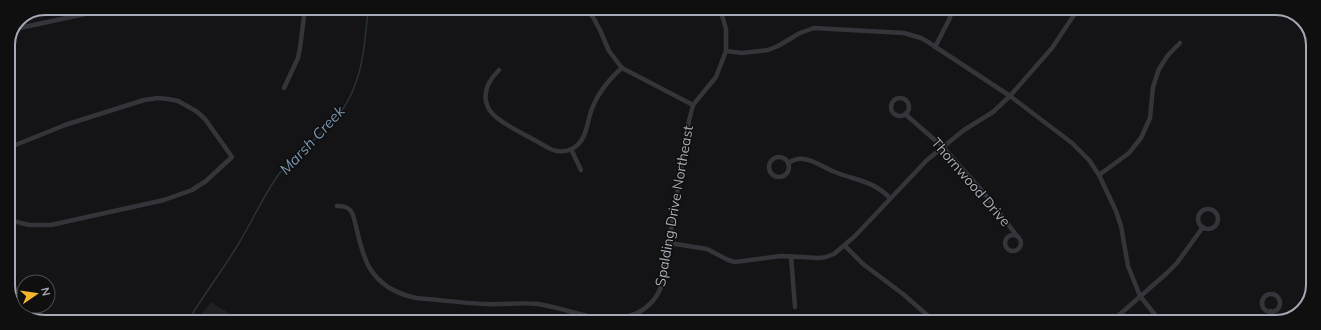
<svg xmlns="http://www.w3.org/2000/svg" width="1321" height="330" font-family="Mulish,sans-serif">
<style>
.built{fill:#202022}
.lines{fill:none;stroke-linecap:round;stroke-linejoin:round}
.stream{stroke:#2a3239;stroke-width:1.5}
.minor{stroke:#34353a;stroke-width:4.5}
.labels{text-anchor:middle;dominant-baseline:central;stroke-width:3;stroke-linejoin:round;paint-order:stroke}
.street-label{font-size:14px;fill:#a5aab6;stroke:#0f0f10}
.water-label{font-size:15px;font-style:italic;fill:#7b97b2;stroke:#0f0f10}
.rim{fill:none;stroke:#a5aab6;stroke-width:2}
</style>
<rect width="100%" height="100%" fill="#141315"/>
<path class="built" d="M211,302L242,321H197Z"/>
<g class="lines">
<path class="stream" d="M188,321C204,294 223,270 239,243C253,220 263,196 279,174C283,169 289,164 294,159C307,146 322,133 335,119C362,89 365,47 368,8"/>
<g class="minor">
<path d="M75,8L76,16"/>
<path d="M584,8L593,17L600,30L609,51L622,68L693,105"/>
<path d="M15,29L113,8"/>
<path d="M935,47L949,20L953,9"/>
<path d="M726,51L742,53L768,50L778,46L800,33L814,28L904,33L921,38L928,42L1010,96L1072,143L1089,160L1099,175L1116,211L1121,226L1128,266L1140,296L1161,322"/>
<path d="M499,70C490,79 482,91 487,105C489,110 492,114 496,117C508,127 524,134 538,142C544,145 550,150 557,151C562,152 567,151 572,149C589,140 586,119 594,104C599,92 612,76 622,68"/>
<path d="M284,88L298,58L300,48L305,8"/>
<circle cx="900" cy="107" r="9"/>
<path d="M905,114L943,147L984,193L1017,236"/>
<path d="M8,148L65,125L144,100L158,98L168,99L178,101L196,111L205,119L232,157L206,181L192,190L164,200L51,225H29L17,222L8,218"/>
<path d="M571,149L581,170"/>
<circle cx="779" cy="167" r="10"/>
<path d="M788,163C793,160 797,158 803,159C815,160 824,168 835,172C857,181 872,180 890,198"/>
<path d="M1099,175L1129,153L1141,138L1150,118L1153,87L1159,69L1168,55L1180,43"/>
<path d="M337,206C342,206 347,206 351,211C354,215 354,221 356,226C359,239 362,254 369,267C379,284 397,294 416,298C440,300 463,303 486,304C504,305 521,302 538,304C567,308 596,324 625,317C642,314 657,301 662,284L689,121L693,105L716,77L726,51V29L720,8"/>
<circle cx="1208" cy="219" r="10"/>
<circle cx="1013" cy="243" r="8"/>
<path d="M669,243L707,249L728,260L735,262L781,256L819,258L826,257L834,254L855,236L927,160L964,130L993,112L1010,96L1052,48L1078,9"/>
<path d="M845,246L863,264L903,294L935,322"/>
<path d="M791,256L795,307"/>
<circle cx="1271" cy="303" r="9"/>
<path d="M1271,311L1272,322"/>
<path d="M944,322L946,319L951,318L958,322"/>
<path d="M1111,322L1167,273L1177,263L1203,227"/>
</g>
</g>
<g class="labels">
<g class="street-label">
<text transform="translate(971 182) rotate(49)">Thornwood Drive</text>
<text transform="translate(674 206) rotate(-80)">Spalding Drive Northeast</text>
</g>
<g class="water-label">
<text transform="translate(312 140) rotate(-47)">Marsh Creek</text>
</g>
</g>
<path d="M0 0H1321V330H0ZM45 15H1276A30 30 0 0 1 1306 45V285A30 30 0 0 1 1276 315H45A30 30 0 0 1 15 285V45A30 30 0 0 1 45 15Z" fill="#0f0f10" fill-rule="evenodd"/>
<path class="rim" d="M45 15H1276A30 30 0 0 1 1306 45V285A30 30 0 0 1 1276 315H45A30 30 0 0 1 15 285V45A30 30 0 0 1 45 15Z"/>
<g transform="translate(36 294) rotate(77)"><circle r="19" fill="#0f0f10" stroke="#4b4d52"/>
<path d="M0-3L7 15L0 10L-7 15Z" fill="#f5b62c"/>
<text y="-6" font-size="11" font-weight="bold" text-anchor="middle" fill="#a5aab6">N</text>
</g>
</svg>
